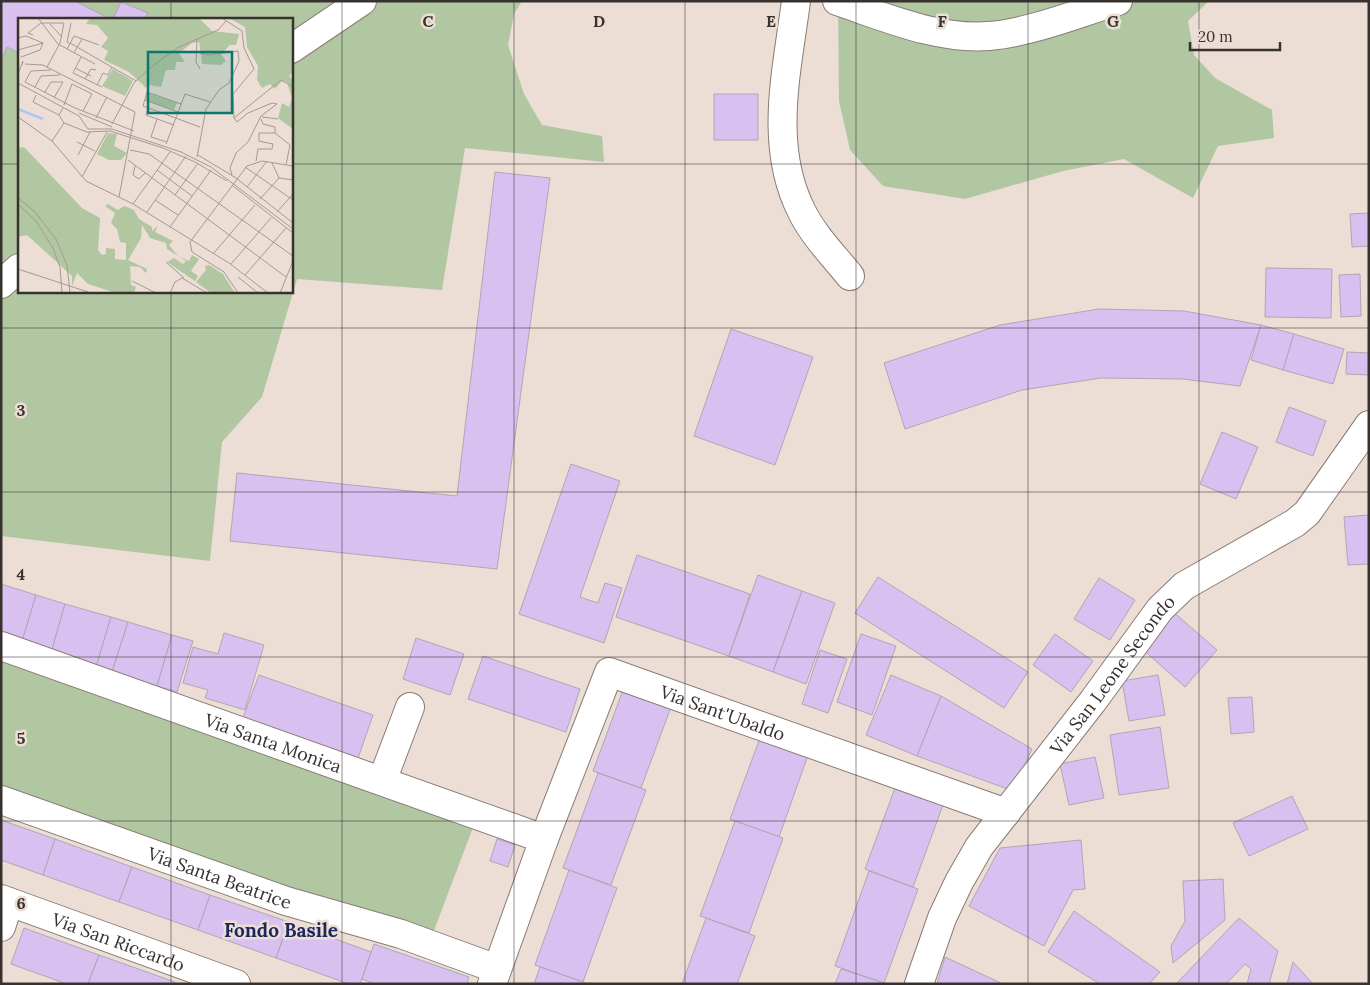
<svg xmlns="http://www.w3.org/2000/svg" width="1370" height="985" font-family="Lora,serif">
<style>
.green{fill:#b0c7a2;fill-rule:evenodd}
.building{fill:#d8c1f1;stroke:#ada7b4}
.lines{fill:none;stroke-linecap:round;stroke-linejoin:round}
.minor-casing{stroke:#897c74;stroke-width:30}
.minor{stroke:#fff;stroke-width:28}
.grid{fill:none;stroke:#38322f;stroke-width:1;stroke-opacity:0.55}
.labels{text-anchor:middle;dominant-baseline:central;stroke-width:5;stroke-linejoin:round;paint-order:stroke}
.street-label{font-size:18px;fill:#38322f;stroke:#ecded5}
.neighbourhood-label{font-size:19px;font-weight:bold;fill:#19275e;stroke:#ecded5}
.inset-river{fill:none;stroke:#acc7f4;stroke-width:2.5}
.inset-road{fill:none;stroke:#a49993;stroke-width:1}
.view{fill:#0f766e;fill-opacity:0.15;stroke:#0f766e;stroke-width:2.5}
.inset-edge{fill:none;stroke:#38322f;stroke-width:2.5}
.grid-label{font-size:16px;text-anchor:middle;font-weight:bold;fill:#38322f;stroke:#ecded5;stroke-width:5;stroke-linejoin:round;paint-order:stroke}
</style>
<rect width="100%" height="100%" fill="#ecded5"/>
<g class="green">
<path d="M1,1H522L514,14L508,45L524,94L542,125L602,136L604,162L465,148L442,290L297,279L262,397L222,442L210,561L1,536ZM19,19H291V291H19Z"/>
<path d="M838,1H1209L1188,21L1194,55L1215,78L1272,110L1274,138L1218,146L1193,198L1124,159L1063,171L965,199L883,186L850,150L839,101Z"/>
<path d="M1,656L474,825L433,933L271,884L1,789Z"/>
</g>
<g class="building">
<path d="M1,1H75L110,19H19V53L7,47L1,61Z"/>
<path d="M121,2L148,13L145,19H113Z"/>
<rect x="714" y="94" width="44" height="46"/>
<path d="M495,172L550,178L497,569L230,541L237,473L457,496Z"/>
<path d="M1369,213V246L1352,247L1350,214Z"/>
<path d="M1266,268L1332,269L1331,318L1265,317Z"/>
<path d="M1360,274L1361,316L1341,317L1339,275Z"/>
<path d="M1099,309L1184,311L1261,325L1240,386L1183,379L1101,378L1022,390L905,429L884,363L1000,325Z"/>
<path d="M1261,325L1294,334L1283,370L1251,360Z"/>
<path d="M731,329L813,357L775,465L694,436Z"/>
<path d="M1294,334L1344,349L1333,384L1283,370Z"/>
<path d="M1347,352L1369,353V375L1346,374Z"/>
<path d="M1289,407L1326,421L1313,456L1276,442Z"/>
<path d="M1222,432L1258,447L1236,499L1200,484Z"/>
<path d="M571,464L620,481L580,597L598,603L605,583L622,588L604,643L519,614Z"/>
<path d="M1369,515V564L1348,565L1344,517Z"/>
<path d="M637,555L750,594L729,656L616,617Z"/>
<path d="M758,575L802,591L773,672L729,656Z"/>
<path d="M878,577L1028,672L1004,708L855,613Z"/>
<path d="M1099,578L1135,600L1110,640L1074,619Z"/>
<path d="M1,584L36,595L21,645L1,639Z"/>
<path d="M802,591L835,603L806,684L773,672Z"/>
<path d="M36,595L65,604L51,653L21,645Z"/>
<path d="M65,604L111,617L96,667L51,653Z"/>
<path d="M1171,610L1217,650L1185,687L1139,646Z"/>
<path d="M111,617L128,622L112,672L96,667Z"/>
<path d="M128,622L172,635L157,686L112,672Z"/>
<path d="M224,633L264,645L245,710L205,698L208,690L183,683L193,647L218,654Z"/>
<path d="M861,634L896,646L872,715L837,702Z"/>
<path d="M1055,634L1093,661L1071,692L1033,665Z"/>
<path d="M172,635L193,641L177,692L157,686Z"/>
<path d="M416,638L464,654L450,695L403,679Z"/>
<path d="M820,650L847,659L828,713L802,704Z"/>
<path d="M483,656L580,689L566,732L468,699Z"/>
<path d="M259,675L373,715L356,764L241,723Z"/>
<path d="M891,675L941,696L917,756L866,735Z"/>
<path d="M1158,675L1165,715L1129,721L1122,681Z"/>
<path d="M623,690L671,707L641,788L593,771Z"/>
<path d="M941,696L1032,749L1013,791L917,756Z"/>
<path d="M1252,697L1254,732L1231,734L1228,698Z"/>
<path d="M1160,727L1169,788L1119,795L1110,735Z"/>
<path d="M760,738L808,755L779,837L730,819Z"/>
<path d="M1095,757L1104,798L1069,805L1060,764Z"/>
<path d="M598,773L646,790L611,885L563,868Z"/>
<path d="M895,788L943,805L913,887L865,869Z"/>
<path d="M1292,796L1308,829L1249,856L1233,823Z"/>
<path d="M1,820L55,839L43,875L1,860Z"/>
<path d="M735,821L783,838L749,933L700,916Z"/>
<path d="M55,839L132,867L119,902L43,875Z"/>
<path d="M497,839L515,845L508,867L490,861Z"/>
<path d="M1081,840L1085,889L1073,890L1044,946L969,906L1000,848Z"/>
<path d="M132,867L210,895L198,930L119,902Z"/>
<path d="M569,870L617,888L583,982L535,965Z"/>
<path d="M869,871L918,889L884,983L835,966Z"/>
<path d="M1223,879L1225,920L1173,963L1171,946L1185,921L1183,881Z"/>
<path d="M210,895L289,922L276,958L198,930Z"/>
<path d="M1074,911L1160,972L1149,984H1100L1048,952Z"/>
<path d="M706,918L755,936L737,984H682Z"/>
<path d="M1239,918L1278,951L1269,984H1247L1251,969L1245,964L1226,984H1176Z"/>
<path d="M289,922L371,952L360,984H349L276,958Z"/>
<path d="M24,928L99,955L88,984H67L11,964Z"/>
<path d="M374,944L469,977L467,984H375L362,979Z"/>
<path d="M99,955L175,982V984H88Z"/>
<path d="M945,957L1003,984H937Z"/>
<path d="M1293,962L1313,984H1287Z"/>
<path d="M540,967L583,982L588,984H534Z"/>
<path d="M841,969L884,983V984H835Z"/>
</g>
<g class="lines">
<defs>
<g id="minor">
<path d="M796,1C787,71 768,146 802,212C814,236 833,255 850,276"/>
<path d="M837,1C885,17 937,40 989,36C1029,33 1079,13 1118,1"/>
<path d="M291,49L362,1"/>
<path d="M1,284L19,268"/>
<path id="s1" d="M1,646L544,839"/>
<path d="M382,781L410,707"/>
<path id="s2" d="M1,800L286,901L401,934L497,969"/>
<path id="s3" d="M1,899L236,984"/>
<path d="M1,927L9,902"/>
<path id="s4" d="M492,984L544,839L609,672L1006,813"/>
<path id="s5" d="M919,984L942,918L959,882L979,847L1093,701L1160,609L1184,586L1295,523L1307,513L1369,425"/>
</g>
</defs>
<use href="#minor" class="minor-casing"/>
<use href="#minor" class="minor"/>
</g>
<path class="grid" d="M171,1V19M342,1V984M514,1V984M685,1V984M856,1V984M1028,1V984M1199,1V984M1,164H19M291,164H1369M171,291V984M1,328H1369M1,492H1369M1,657H1369M1,821H1369"/>
<g class="labels">
<g class="street-label">
<text stroke="none"><textPath href="#s5" startOffset="368">Via San Leone Secondo</textPath></text>
<text stroke="none"><textPath href="#s4" startOffset="454">Via Sant'Ubaldo</textPath></text>
<text stroke="none"><textPath href="#s1" startOffset="289">Via Santa Monica</textPath></text>
<text stroke="none"><textPath href="#s2" startOffset="232">Via Santa Beatrice</textPath></text>
<text stroke="none"><textPath href="#s3" startOffset="125">Via San Riccardo</textPath></text>
</g>
<g class="neighbourhood-label">
<text x="281" y="930">Fondo Basile</text>
</g>
</g>
<g transform="translate(18 18)">
<rect width="275" height="275" fill="#ecded5"/>
<path d="M72,0H181L194,13L221,16L218,27H212L203,36L208,43L203,47L184,46L181,24L174,25L161,35L167,44H158L157,52H148L143,69L130,67L128,70L111,54L86,42L90,33L83,29L90,20L79,7L68,6ZM211,0H272L275,4V54L271,58L275,62V111L260,100L264,85L271,89L274,80L269,64L264,63L257,71L252,66L244,70L239,62L240,48L229,29L227,9ZM95,51L115,63L107,78L84,68ZM130,75L159,85L156,92L127,82ZM90,115L99,116L96,128L109,135L103,142H91L79,136ZM6,129L64,190L82,200L80,232L84,237L88,236V230L97,231V241L108,242V225L102,224L99,211L93,205L97,195L87,188L90,186L100,192L106,188L116,192L121,201L134,209V213L140,208L137,214L155,223L151,227L160,238L171,243L174,237L181,241L173,253L180,258L177,263L149,244L156,240L165,246L168,243L149,231L148,225L132,220L124,207L123,220L110,242L129,251L128,255L122,249L112,248L113,267L118,269L116,275L95,274L70,266L59,255L54,268V258L9,217L0,219V130ZM191,247L205,256L217,275H193L178,264L188,252L187,248Z" fill="#b0c7a2"/>
<path class="inset-river" d="M0,91L25,101"/>
<path class="inset-road" d="M20,0L40,26L77,46M204,0L224,13L226,30L236,51L215,76L216,100M32,6L44,19M15,17L10,15L23,5H46L42,25L29,49M0,20L8,18L25,25M179,21L178,44L182,51M52,25L118,63M52,26L49,24L53,5M49,31L56,18L81,27M0,32L25,25M179,34L190,37L220,33L221,43L211,65L201,72L188,91L179,139M56,35L64,21M3,39L22,32L25,25M63,39L55,55L84,69M7,46L25,47L117,94L101,179M57,50L73,58M33,52L13,53L7,64L57,90L116,113M0,56L5,43L4,47M67,61L73,51L78,52M0,65L61,98L70,111H94L163,134L193,149L275,211M79,67L85,55L90,57L94,49M17,69L23,58L42,57M27,74L33,64H45M18,77L15,84L41,97M36,80L45,64M127,82L160,94M163,86L129,74L125,88L182,109M46,87L54,66L74,76M45,90L41,97L46,105M130,90L128,97L156,107M65,93L74,76M61,95L94,109M0,99L34,123L68,163L115,186L211,245L250,275M244,99L260,101M78,100L89,79M216,100L263,62L275,69M139,101L133,119L149,124M46,105L69,114L92,113L145,130L177,144L209,163M94,106L116,65L131,51L159,30L200,12L208,3M257,115L272,127L268,147M34,123L46,105M59,124L77,133M148,126L167,76L192,84M112,132L131,136L275,238M60,137L72,114M180,137L218,160L275,205M110,142L268,259M238,143L240,131H254L255,126L241,123V115H257V109L245,106L243,101M254,145L261,160L275,162M117,148L115,157L121,161L127,155M227,149L275,182M139,152L174,178M214,157L212,150L218,135L230,124L243,98L259,86L254,85L230,95L219,104L216,100M64,159L89,114M215,168L275,215M229,169L249,143M157,177L180,145M0,180L16,193L38,221L49,247L52,275M242,181L261,160M137,182L160,197M0,186L18,203L35,230L42,249L44,275M115,186L152,134M129,194L168,138M259,194L275,176M152,209L193,152M195,236L237,187M148,244L166,260M213,246L253,200M0,251L73,275M227,257L268,210M220,259L240,275M114,263L138,275M152,275L157,264L164,260L189,275M220,275L206,254L174,234L172,224L229,148L244,143L275,148M262,275L275,243"/>
<path class="view" d="M130,34H214V95H130Z"/>
<rect width="275" height="275" class="inset-edge"/>
</g>
<g class="grid-label">
<text x="428" y="27">C</text>
<text x="599" y="27">D</text>
<text x="771" y="27">E</text>
<text x="942" y="27">F</text>
<text x="1113" y="27">G</text>
<text x="21" y="416">3</text>
<text x="21" y="580">4</text>
<text x="21" y="744">5</text>
<text x="21" y="909">6</text>
</g>
<rect width="1370" height="985" fill="none" stroke="#38322f" stroke-width="5"/>
<path d="M1190 42v8h90v-8" fill="none" stroke="#38322f" stroke-width="2.5"/>
<text x="1198" y="42" font-size="15" fill="#38322f" stroke="#ecded5" stroke-width="4" paint-order="stroke">20 m</text>
</svg>
